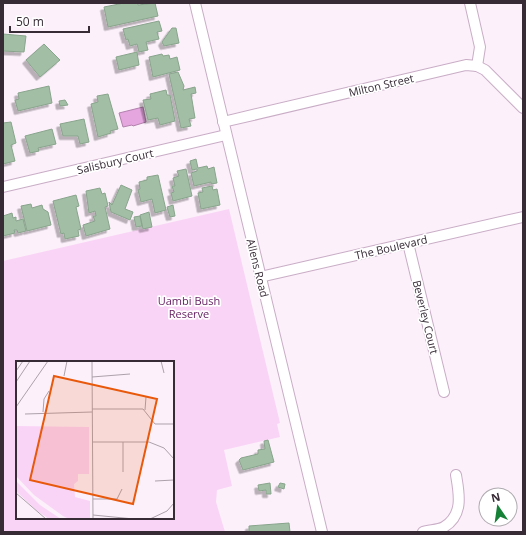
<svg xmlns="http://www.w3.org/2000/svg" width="526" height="535" font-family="'Open Sans',sans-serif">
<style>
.green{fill:#fad4f6;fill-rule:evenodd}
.water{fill:#e5a5df;stroke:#b181ac}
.building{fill:#a2bea5;stroke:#89a48c;filter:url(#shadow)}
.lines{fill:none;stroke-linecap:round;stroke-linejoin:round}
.street-casing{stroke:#c9adc6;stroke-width:12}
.street{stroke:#fff;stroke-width:10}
.labels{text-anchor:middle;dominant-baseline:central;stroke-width:3.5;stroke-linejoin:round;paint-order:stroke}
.street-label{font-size:11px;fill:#372c36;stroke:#fff}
.park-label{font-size:11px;fill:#641b61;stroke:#fff}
.inset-road{fill:none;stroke:#ada2ac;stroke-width:1}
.view{fill:#e8590c;fill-opacity:0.15;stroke:#e8590c;stroke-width:2}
.inset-edge{fill:none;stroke:#372c36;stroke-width:2}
</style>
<defs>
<filter id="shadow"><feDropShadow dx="-3.5" dy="3.5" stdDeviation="0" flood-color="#0004"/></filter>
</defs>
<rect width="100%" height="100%" fill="#fcf0fa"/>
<path class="green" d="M229,209L280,423L277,424L280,437L224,450L232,486L217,490L216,502L225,532H3V261ZM17,362H173V518H17Z"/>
<path class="water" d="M143,107L146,122L133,126L132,125L123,127L119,113Z"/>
<g class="building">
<path d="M124,3H138V5L155,3L158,16L108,27L104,7Z"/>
<path d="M159,21L162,31L157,32L159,39L146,42L148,50L139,52L137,44L130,46L128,39L126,40L123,29Z"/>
<path d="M172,28H176L179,43L164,46L162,42Z"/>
<path d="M3,34L26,36L24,52L3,51Z"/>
<path d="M44,44L60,60L40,77L26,60Z"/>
<path d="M137,52L139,65L119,70L116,57Z"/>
<path d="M162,54L163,56L169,55L170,59L177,57L180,70L153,77L149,57Z"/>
<path d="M178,72L184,86L183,90L195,87L196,93L191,94L195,118L189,119L191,126L181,128L169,74Z"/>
<path d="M49,86L52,103L18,111L15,100L19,99L18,93Z"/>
<path d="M166,90L167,95H170L175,121L160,125L158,118L148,120L143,100L151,99L150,94Z"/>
<path d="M108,94L118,129L110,131L111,133L98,137L91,104L98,102L97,96Z"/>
<path d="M65,100L68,105L60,106L59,101Z"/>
<path d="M84,119L89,142L80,144L78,136H63L60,124Z"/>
<path d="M11,122L16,143L11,145L15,161L3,164V123Z"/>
<path d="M52,129L56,144L38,148L39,151L30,153L25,136Z"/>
<path d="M196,159L198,168L207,166L208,169L214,167L217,183L211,184V182L194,186L191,173L197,171V169L192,170L190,161Z"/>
<path d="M186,169L192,196L173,201L171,193L174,192L172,186H175L173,178L179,176L177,171Z"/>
<path d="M158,175L166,210L155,213L152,199L141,202L138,190L140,189L139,182L147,180V177Z"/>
<path d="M121,185L132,190L125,209L133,212L130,220L111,212L109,202L112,205Z"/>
<path d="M212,186L213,190L217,189L220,205L201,209L198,193L203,192L202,188Z"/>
<path d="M100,188L102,194L105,193L108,206L105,207L110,229L86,236L83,225L95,221L93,216H96L95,211L89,213L86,191Z"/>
<path d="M76,195L79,206L76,207L81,229L78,230L79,236L65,239L64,233L61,234L53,201Z"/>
<path d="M31,204L32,208L42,205L43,209L48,212L51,225L27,231L21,206Z"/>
<path d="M173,205L175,216L170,217L167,207Z"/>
<path d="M149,212L152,227L143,229L140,215Z"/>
<path d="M12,213L13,218L16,217V221L23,219L26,231L18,233L17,230H14L15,233L3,236V216Z"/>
<path d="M140,216L142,226L136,227L134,217Z"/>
<path d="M268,440L274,462L243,470L239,460L241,458L258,454V450L265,449L264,441Z"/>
<path d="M270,483L271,494H266V490L259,491L258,485Z"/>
<path d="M280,483L285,484L284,489L278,487Z"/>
<path d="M289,523L290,532H249V526Z"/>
</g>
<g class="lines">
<defs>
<g id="street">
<path d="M195,3L322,532"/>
<path d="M470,3L480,47L477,66"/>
<path d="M223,122L466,65L477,66L485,70L523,108"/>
<path d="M3,187L226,135"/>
<path d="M408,243L444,392"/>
<path d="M260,277L523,217"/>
<path d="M423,532C429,530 439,530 444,527C464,515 459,493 456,475"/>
</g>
</defs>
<use href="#street" class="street-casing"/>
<use href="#street" class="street"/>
</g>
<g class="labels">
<g class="street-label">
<text transform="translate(381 85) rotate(-13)">Milton Street</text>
<text transform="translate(115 161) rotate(-13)">Salisbury Court</text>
<text transform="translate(391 247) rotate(-13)">The Boulevard</text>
<text transform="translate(258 268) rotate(76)">Allens Road</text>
<text transform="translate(426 317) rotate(76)">Beverley Court</text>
</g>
<g class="park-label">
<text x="189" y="300">Uambi Bush<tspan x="189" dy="13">Reserve</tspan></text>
</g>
</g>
<g transform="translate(16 361)">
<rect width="158" height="158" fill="#fcf0fa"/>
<path d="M0,65L73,66V113H62V120L58,123L59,136L74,140V158H53L47,155L18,134L0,115ZM0,120L24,144L45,158H33L20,149L0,130Z" fill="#fad4f6"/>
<path class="inset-road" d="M76,0L77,158M145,0L148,12M0,10L7,0M48,15L51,0M76,16L114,13M0,21L14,0M0,46L32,0M76,48H127L139,63H158M129,49L130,36M27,51L28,38L33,30M9,53L76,51M76,81H133L148,87L158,98M107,81V111M139,120L158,119M0,132L30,158M77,138H101L106,128M77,154L118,158M134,158L151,150L158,142"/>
<path class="view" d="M38,15L141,38L117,143L14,119Z"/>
<rect width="158" height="158" class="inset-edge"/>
</g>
<rect width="526" height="535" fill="none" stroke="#372c36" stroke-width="8"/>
<g transform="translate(498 507) rotate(347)"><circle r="19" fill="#ffffff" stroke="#afabaf"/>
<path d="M0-3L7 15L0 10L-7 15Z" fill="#158137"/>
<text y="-6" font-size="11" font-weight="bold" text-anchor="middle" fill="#372c36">N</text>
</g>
<path d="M10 26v6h79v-6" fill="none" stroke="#372c36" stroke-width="2"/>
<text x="16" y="26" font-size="12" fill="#372c36" stroke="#ffffff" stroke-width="3" paint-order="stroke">50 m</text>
</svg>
